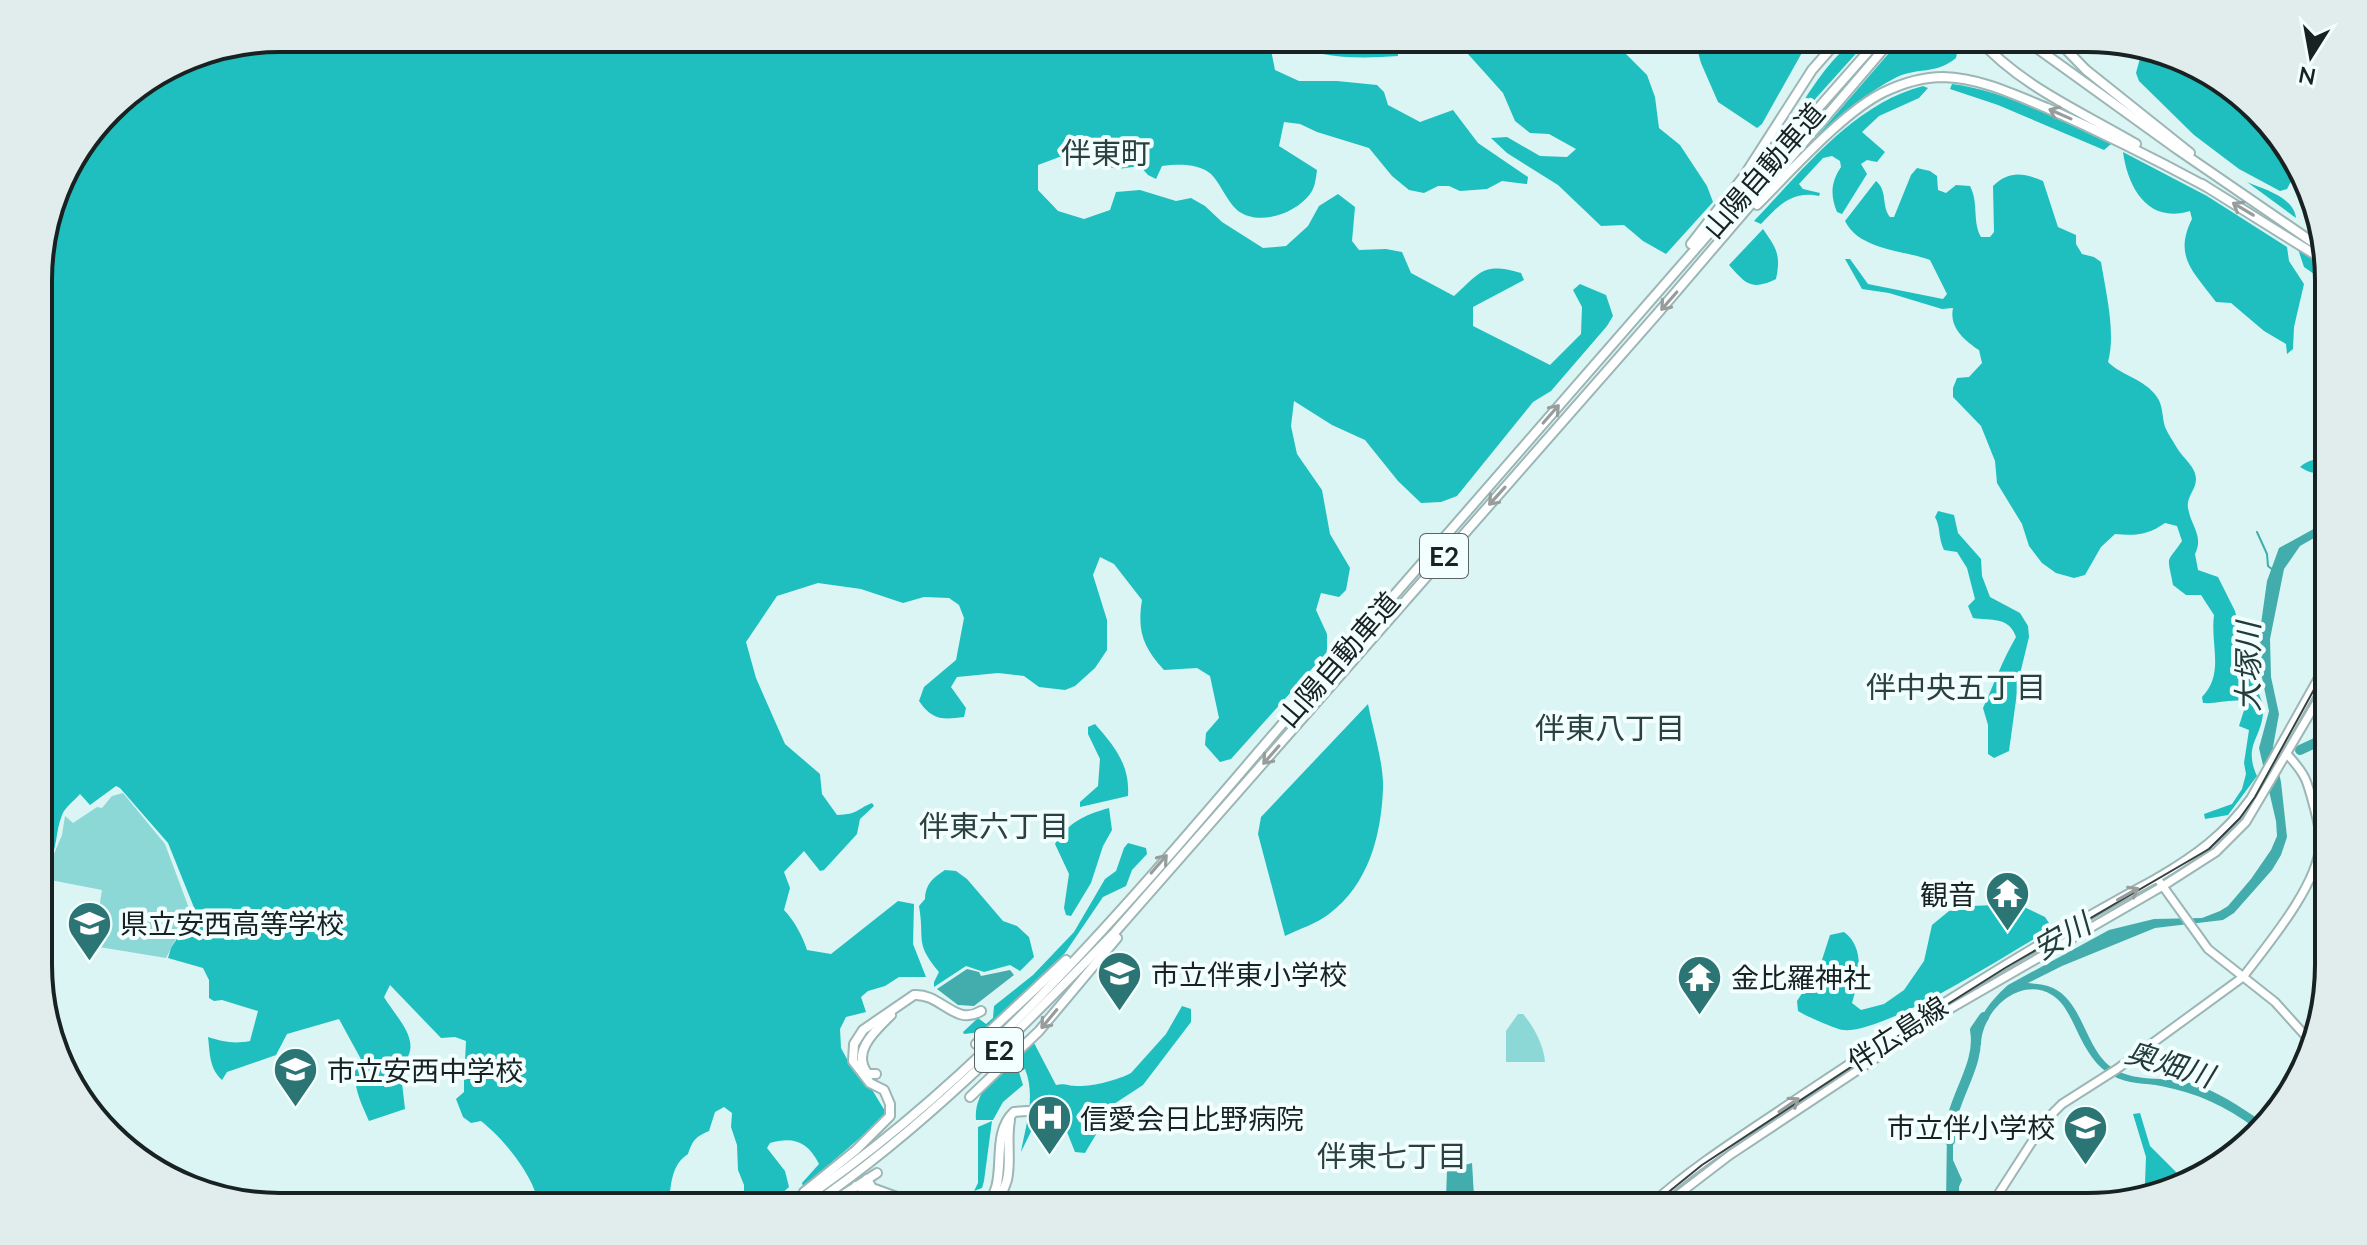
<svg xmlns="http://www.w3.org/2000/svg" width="2367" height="1245" font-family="Lato,'Noto Sans JP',sans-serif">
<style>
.green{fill:#8cd8d7}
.forest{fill:#1fbfbf}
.water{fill:#42adac}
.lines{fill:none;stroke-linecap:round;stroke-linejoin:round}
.stream{stroke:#42adac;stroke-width:2}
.river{stroke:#42adac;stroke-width:10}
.secondary-casing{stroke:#9cb6b5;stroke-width:11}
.primary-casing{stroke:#9cb6b5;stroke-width:11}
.motorway-casing{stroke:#9cb6b5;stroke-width:12}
.secondary{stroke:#fff;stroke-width:7}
.primary{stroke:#fff;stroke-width:7}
.motorway{stroke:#fff;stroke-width:8}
.tram{stroke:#354242;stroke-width:2}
.oneway{stroke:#979c9c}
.labels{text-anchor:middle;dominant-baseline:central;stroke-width:8;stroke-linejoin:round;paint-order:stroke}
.shield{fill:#f3fefe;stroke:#5a6464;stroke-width:2}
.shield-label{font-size:26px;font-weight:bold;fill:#182222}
.street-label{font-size:28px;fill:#182222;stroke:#f3fefe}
.poi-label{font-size:28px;fill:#182222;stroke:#f3fefe;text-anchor:start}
.neighbourhood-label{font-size:30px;fill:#2a4140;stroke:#f3fefe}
.water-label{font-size:30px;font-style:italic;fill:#233b3a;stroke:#f3fefe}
.rim{fill:none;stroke:#182222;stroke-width:4}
</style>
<rect width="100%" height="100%" fill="#daf5f4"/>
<g class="green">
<path d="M123,793L165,844L190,911L166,958L93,946L102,890L40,878V867L47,870L62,835L65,816L73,823L97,807L102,808L112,796Z"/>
<path d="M1518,1014H1523C1535,1028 1544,1047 1545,1062H1506V1031Z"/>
</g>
<g class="forest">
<path d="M280,38H1396L1398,56C1359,59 1316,59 1281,40L1271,50L1275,70L1299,81H1337L1377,85L1384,92L1388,105L1420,122L1453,110L1478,143L1528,177L1527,184L1502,181L1487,189L1460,191L1449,186H1438L1424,193L1409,190L1392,176L1369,148L1317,132L1300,124L1284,122L1279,146L1317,170C1316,178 1315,188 1310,194C1295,214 1258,227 1237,210C1226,200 1221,184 1211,174C1198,163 1178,164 1162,166L1156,179L1148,175L1140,166L1118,169L1062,156L1038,165V190L1058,211L1084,219L1110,210L1116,192L1140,190L1176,201L1191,198L1205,206L1222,222L1263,248L1286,246L1308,226L1319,206L1338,194L1355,207L1352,241L1359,250L1386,249L1402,252L1411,273L1454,296C1481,272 1483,262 1521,273L1524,280L1473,307V326L1550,365L1581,334L1582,307L1573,290L1580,284L1606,295L1613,316L1607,326L1551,391L1533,402L1457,496L1441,502L1421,503L1398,481L1365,440L1332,425L1294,401L1291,426L1297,454L1322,490L1330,534L1350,568L1346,590L1339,597L1321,593L1316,610L1327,634V652L1231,759L1220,762L1205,745L1206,733L1219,718L1210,676L1197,668L1164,670C1143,647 1137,631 1142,600L1114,564L1100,557L1093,575L1107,620V650L1095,668L1075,686L1065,690L1039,687L1024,676L998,673L957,677L951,687L966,708L964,717C942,720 932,720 919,701L924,687L956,660L964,618L959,605L949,598L924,597L903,603L861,589L818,583L777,596L746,642L756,678L785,744L820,774L822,794L837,815C859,814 855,810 872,803L874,806L860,819L857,834L824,870L820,871L804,851L784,872L790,888L784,910C794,920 803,937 807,950L831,954L898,901L914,904L913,944L926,977H899L885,986L868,991L861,997L866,1012L846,1017L840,1029L841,1048L854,1072L871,1088L885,1111L883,1118L803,1187L802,1183L819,1164C808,1142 794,1136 770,1143L767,1148L785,1171L789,1187L767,1207H744V1185L738,1170L737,1145L731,1127L732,1113L724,1107L715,1112L709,1131C696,1136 692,1141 688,1154C672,1164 671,1183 669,1201L674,1207H539C536,1178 504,1139 481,1121L471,1123L463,1117L456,1099L464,1092V1078L473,1073V1069L465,1061L466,1041L455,1037L441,1038L390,985L384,997C397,1019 426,1044 400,1066L405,1109L369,1121C362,1105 354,1090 355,1071L363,1063L339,1019L287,1034L276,1055L227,1072L222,1080C209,1068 210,1053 208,1037C224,1042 234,1044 250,1041L258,1011L222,1000L214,1001L209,998V980L203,968L168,958L171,948L195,910L168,843L120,788L116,786L90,805L80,794C75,800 65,807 62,815C55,832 58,849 47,867L40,865L39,264L63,173L120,98L188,56Z"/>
<path d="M1436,38H1610L1647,75L1655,97L1659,128L1680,145L1707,186L1713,202L1666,254L1643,241L1624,225L1601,226L1558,185L1507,153L1491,138L1507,137L1540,156L1567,157L1576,149L1549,134L1530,133L1515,121L1503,93L1468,54L1440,45Z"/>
<path d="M1694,38H1815L1804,49L1762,124L1757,128L1718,102L1701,63Z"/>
<path d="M1857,38H1870L1790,127L1791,120C1811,90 1828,60 1857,38Z"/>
<path d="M1902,38H1945L1957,53L1956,58C1935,75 1919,67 1897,77C1868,91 1845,114 1822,136L1818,135Z"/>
<path d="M2142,51L2194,63L2288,145L2297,170L2287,189L2280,191L2239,169L2194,135L2139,81L2136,73Z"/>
<path d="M1952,84C2008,91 2061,121 2111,144L2104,150L1998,105L1950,89Z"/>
<path d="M1923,86L1928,88L1919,98L1879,116L1862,132L1885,152L1877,162L1867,160L1861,164L1867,174L1842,214L1837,212C1830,195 1831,182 1841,167L1840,161L1832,156L1823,158L1799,184L1803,189L1820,193L1819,196C1792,190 1778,206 1761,224L1754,221C1803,170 1853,104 1923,86Z"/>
<path d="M2123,152L2207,196L2287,247L2289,261L2304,284L2294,327L2293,349L2287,354L2286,344L2264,331L2231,303L2216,302C2194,272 2173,257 2192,219L2190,211C2148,224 2128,188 2123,152Z"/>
<path d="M1917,168L1930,171L1937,176L1938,190L1946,193L1956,185L1970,186C1979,203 1972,221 1981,237H1990L1994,232L1993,186C2009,170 2024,173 2043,181L2058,227L2076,235V244L2082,254L2094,257L2101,262C2106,293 2116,333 2108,362C2122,376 2145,379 2157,397C2163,405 2162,417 2165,427C2168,434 2173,441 2177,448C2183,458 2196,467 2196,479C2196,490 2186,497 2188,508C2191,526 2204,536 2195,554L2198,570L2218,577L2235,611L2238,623L2233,631L2245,650L2252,651C2255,664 2255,677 2258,690C2259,696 2263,702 2263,708C2264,737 2242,744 2257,776L2228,815L2205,819L2204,814L2232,804L2242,789L2246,774L2244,763L2249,730L2239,726L2245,707L2243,701C2229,699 2217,704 2203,703L2202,697C2225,673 2210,645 2214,615L2201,595H2186L2173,585C2167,553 2166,565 2182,541L2177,526L2165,523C2148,535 2135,536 2115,534L2101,547L2085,575L2074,578L2056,573L2042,563L2029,546L2022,524L1997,483L1995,461L1981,426L1953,397V388L1957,378L1969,377L1982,363L1979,350C1964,340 1949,327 1953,308L1942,309L1889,293L1862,289L1845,259H1850L1868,284L1943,299L1947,294L1930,260C1903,250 1859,250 1845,221L1876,181C1888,191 1881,206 1890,217H1894L1911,175Z"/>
<path d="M2247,182C2263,189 2294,197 2296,218Z"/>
<path d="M1763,229C1777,249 1781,255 1776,279C1751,291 1746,284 1729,265Z"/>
<path d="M2298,249L2327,269V283L2304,267Z"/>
<path d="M2328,455V468C2319,476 2309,473 2300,467C2308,459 2318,460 2328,455Z"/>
<path d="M1938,511L1954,515L1958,533L1981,559L1982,576L1990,597L2020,613L2028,626L2029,637L2019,678L2009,751L1994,758L1988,754V725L1983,708C1994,684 2003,659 2016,637C2009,616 1991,621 1973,618L1968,606L1975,599L1967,568L1957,552L1944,550C1938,538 1941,528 1935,517Z"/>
<path d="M1368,704C1373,730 1384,764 1383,789C1381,837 1368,885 1329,914C1316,924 1299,929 1285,936L1258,834L1261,817Z"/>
<path d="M1095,724C1114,746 1130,764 1128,796L1080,807V802L1098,786L1100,759L1088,734V727Z"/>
<path d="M1109,808L1112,830L1103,846L1091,883L1071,916L1066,915L1064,908L1069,874L1055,844C1069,822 1084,815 1109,808Z"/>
<path d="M1128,843L1146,848L1147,854L1132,870L1126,886L1103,897L1065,953L1002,1014L981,1032L964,1034L963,1032L978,1018L986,1024L993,1018L994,1006L1033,975L1074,932L1105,879L1116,871L1124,848Z"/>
<path d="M945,870L956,871L967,879L1003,921L1017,926L1029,937L1034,957L1020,971L1010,965L984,972L966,966L934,987V982L939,972C914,942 925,941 919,906L925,899C925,884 934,877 945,870Z"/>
<path d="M2018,904L2045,917L2049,923L2044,933C2004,956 1884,1034 1843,1030C1835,1029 1804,1015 1798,1011L1797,1001L1820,966L1830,935L1844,932C1866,948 1859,980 1852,1003L1861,1010L1884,1004L1904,990L1924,961L1932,925L1949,911L1972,906Z"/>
<path d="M1182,1006L1191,1009V1022L1143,1085L1114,1104L1085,1153L1075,1152L1065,1127L1042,1109L1021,1152C1026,1123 1036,1097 1025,1069L1019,1072L1023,1085L1003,1102L993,1120H976C973,1085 1010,1063 1033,1041L1056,1085C1065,1083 1068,1086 1076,1086C1091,1087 1118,1080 1131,1073L1166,1034Z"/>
<path d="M2140,1113L2150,1146L2181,1177L2186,1178L2149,1191L2145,1183L2146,1157L2133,1114Z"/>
<path d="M992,1121L984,1181L982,1188L974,1191L978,1183V1127Z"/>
<path d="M859,1191L903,1204L909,1207H835Z"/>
</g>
<g class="water">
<path d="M2328,521V530L2300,546L2284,569L2270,639L2271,677L2279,714L2273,747L2281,782L2287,837L2281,855L2272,870L2234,913L2223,920L2155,928L2062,966L2028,983C2036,984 2045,984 2053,988C2083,1002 2085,1048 2111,1067C2133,1083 2165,1076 2190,1083C2216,1090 2239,1106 2261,1121L2255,1128C2226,1106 2197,1093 2161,1086C2146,1083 2127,1084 2113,1076C2078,1057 2076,1009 2052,995C2019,975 1981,1012 1981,1045L1975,1046C1971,1024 1992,999 2008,985L2109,930L2154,919L2202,918L2220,911L2228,906L2251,879L2271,850L2277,836L2276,821L2259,748L2269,711L2261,673L2260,631L2267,581L2279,548Z"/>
<path d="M967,969L979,972L981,976L1010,970L1014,975L974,1006L958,1005L937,989Z"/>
<path d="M1947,1129H1953V1160L1962,1180L1959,1187L1960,1207H1946Z"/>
<path d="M1472,1163L1474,1196L1446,1198L1447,1170Z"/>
</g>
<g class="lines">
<path class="stream" d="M2257,532L2267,554L2268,566L2273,570"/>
<g class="river">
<path d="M2300,750L2328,737"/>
<path d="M1950,1141C1947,1102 1982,1068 1975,1030L1984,1017"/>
</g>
<defs>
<g id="secondary">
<path d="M1648,1207C1693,1166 1745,1134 1795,1100C1913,1021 2032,945 2157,878"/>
<path d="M1662,1207L1730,1155L1950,1009L2163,886"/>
<path d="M1990,1207L2046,1120L2062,1104L2117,1069L2243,977"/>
</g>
<g id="primary">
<path d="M2163,886L2216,852L2246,822L2328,683"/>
<path d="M2243,977C2268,944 2318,885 2320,844C2321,832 2317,819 2314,807C2307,780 2306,775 2287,754"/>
<path d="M2311,1042L2275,1002L2208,949L2157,878C2195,856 2225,834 2251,798L2328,661"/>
</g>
<g id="motorway">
<path d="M1978,38C2020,86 2082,112 2136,144"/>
<path d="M2023,38L2174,147L2327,252"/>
<path d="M2055,38L2086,70L2190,153"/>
<path d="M2202,184L2327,262"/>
<path d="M1757,205C1791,171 1843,112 1884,92C1903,83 1922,77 1943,77C1980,78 2013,94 2047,108C2101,132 2153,158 2205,186"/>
<path d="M1691,244L1744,176L1812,70L1840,38"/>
<path d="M976,1044L1066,960"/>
<path d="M876,1074H868C850,1052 876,1030 891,1015"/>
<path d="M970,1097L1039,1031L1117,938"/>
<path d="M867,1179L872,1188L924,1207"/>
<path d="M856,1186L874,1191"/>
<path d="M804,1192L856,1150L890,1116V1104L884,1090L870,1083L853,1061L854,1044L863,1030L914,995C941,993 955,1027 981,1011"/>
<path d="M988,1206C1020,1185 1004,1152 1010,1120"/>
<path d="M792,1207C998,1070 1154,872 1315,686C1502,470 1690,253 1880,38"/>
<path d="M809,1207C923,1129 1019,1031 1115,932L1657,314L1893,38"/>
<path d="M824,1207L877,1173"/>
<path d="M983,1207C1012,1185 987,1137 1014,1112L1027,1111"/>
</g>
</defs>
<use href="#secondary" class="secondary-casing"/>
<use href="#primary" class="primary-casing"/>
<use href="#motorway" class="motorway-casing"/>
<use href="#secondary" class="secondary"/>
<use href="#primary" class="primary"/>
<use href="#motorway" class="motorway"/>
<path class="tram" d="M1650,1207L1702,1165L1921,1021L2005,968L2209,849L2240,818L2255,797L2328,664"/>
</g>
<defs><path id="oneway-shaft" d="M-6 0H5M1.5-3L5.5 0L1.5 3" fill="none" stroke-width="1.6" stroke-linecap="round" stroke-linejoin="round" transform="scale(2)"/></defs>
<g class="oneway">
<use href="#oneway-shaft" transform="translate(2060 114) rotate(-156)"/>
<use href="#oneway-shaft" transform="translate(2243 209) rotate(-149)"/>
<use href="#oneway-shaft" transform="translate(1669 301) rotate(131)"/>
<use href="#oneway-shaft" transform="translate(1551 414) rotate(-49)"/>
<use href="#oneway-shaft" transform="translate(1497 496) rotate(132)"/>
<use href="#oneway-shaft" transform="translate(1271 755) rotate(131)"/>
<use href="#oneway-shaft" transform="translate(1159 864) rotate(-49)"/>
<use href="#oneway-shaft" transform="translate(2128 894) rotate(-29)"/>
<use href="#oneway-shaft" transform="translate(1049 1019) rotate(130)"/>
<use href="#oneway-shaft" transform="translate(1789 1105) rotate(-34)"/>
</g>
<defs>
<symbol id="temple-pin" viewBox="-11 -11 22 30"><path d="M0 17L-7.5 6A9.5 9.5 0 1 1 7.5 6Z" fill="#2b7574" stroke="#f3fefe"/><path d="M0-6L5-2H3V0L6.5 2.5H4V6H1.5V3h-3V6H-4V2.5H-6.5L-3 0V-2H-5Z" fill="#fff"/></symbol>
<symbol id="school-pin" viewBox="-11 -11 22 30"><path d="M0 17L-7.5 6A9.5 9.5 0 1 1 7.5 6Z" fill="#2b7574" stroke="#f3fefe"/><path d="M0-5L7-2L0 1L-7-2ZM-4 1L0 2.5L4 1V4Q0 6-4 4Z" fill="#fff"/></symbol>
<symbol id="hospital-pin" viewBox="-11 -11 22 30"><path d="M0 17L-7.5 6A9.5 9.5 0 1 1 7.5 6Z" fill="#2b7574" stroke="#f3fefe"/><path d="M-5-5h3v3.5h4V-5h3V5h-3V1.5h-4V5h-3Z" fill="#fff"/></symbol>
</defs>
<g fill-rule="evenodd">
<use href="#temple-pin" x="1982" y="868" width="51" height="69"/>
<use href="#school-pin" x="64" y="898" width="51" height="69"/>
<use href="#school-pin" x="1094" y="948" width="51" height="69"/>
<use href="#temple-pin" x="1674" y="952" width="51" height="69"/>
<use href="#school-pin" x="270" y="1044" width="51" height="69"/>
<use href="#hospital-pin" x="1024" y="1092" width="51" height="69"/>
<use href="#school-pin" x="2060" y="1102" width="51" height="69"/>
</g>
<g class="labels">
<g class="shield">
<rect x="1420" y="534" width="48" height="44" rx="6"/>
<rect x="975" y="1028" width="48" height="44" rx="6"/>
</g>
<g class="shield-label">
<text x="1444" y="556">E2</text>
<text x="999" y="1050">E2</text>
</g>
<g class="street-label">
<text transform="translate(1763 170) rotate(-49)">山陽自動車道</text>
<text transform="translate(1338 659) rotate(-49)">山陽自動車道</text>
<text transform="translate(1897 1033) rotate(-33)">伴広島線</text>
</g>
<g class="poi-label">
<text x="1976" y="894" text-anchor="end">観音</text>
<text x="120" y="923">県立安西高等学校</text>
<text x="1151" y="974">市立伴東小学校</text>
<text x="1731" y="977">金比羅神社</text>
<text x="327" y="1070">市立安西中学校</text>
<text x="1080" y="1118">信愛会日比野病院</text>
<text x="2055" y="1127" text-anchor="end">市立伴小学校</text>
</g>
<g class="neighbourhood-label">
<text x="1106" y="152">伴東町</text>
<text x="1956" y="686">伴中央五丁目</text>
<text x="1610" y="727">伴東八丁目</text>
<text x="994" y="825">伴東六丁目</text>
<text x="1392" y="1155">伴東七丁目</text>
</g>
<g class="water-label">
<text transform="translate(2247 667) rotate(-90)">大塚川</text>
<text transform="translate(2061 935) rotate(-30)">安川</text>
<text transform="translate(2170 1063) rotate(17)">奥畑川</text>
</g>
</g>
<path d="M0 0H2367V1245H0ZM280 52H2087A228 228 0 0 1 2315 280V965A228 228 0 0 1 2087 1193H280A228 228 0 0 1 52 965V280A228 228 0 0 1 280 52Z" fill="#e1ecec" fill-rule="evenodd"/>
<path class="rim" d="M280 52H2087A228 228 0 0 1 2315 280V965A228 228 0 0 1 2087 1193H280A228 228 0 0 1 52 965V280A228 228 0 0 1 280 52Z"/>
<g transform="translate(2311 56) rotate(191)" stroke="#f3fefe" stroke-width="6" paint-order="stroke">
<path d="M0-6L14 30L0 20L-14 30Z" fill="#182222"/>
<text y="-12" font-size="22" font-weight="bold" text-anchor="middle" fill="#182222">N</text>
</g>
</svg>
